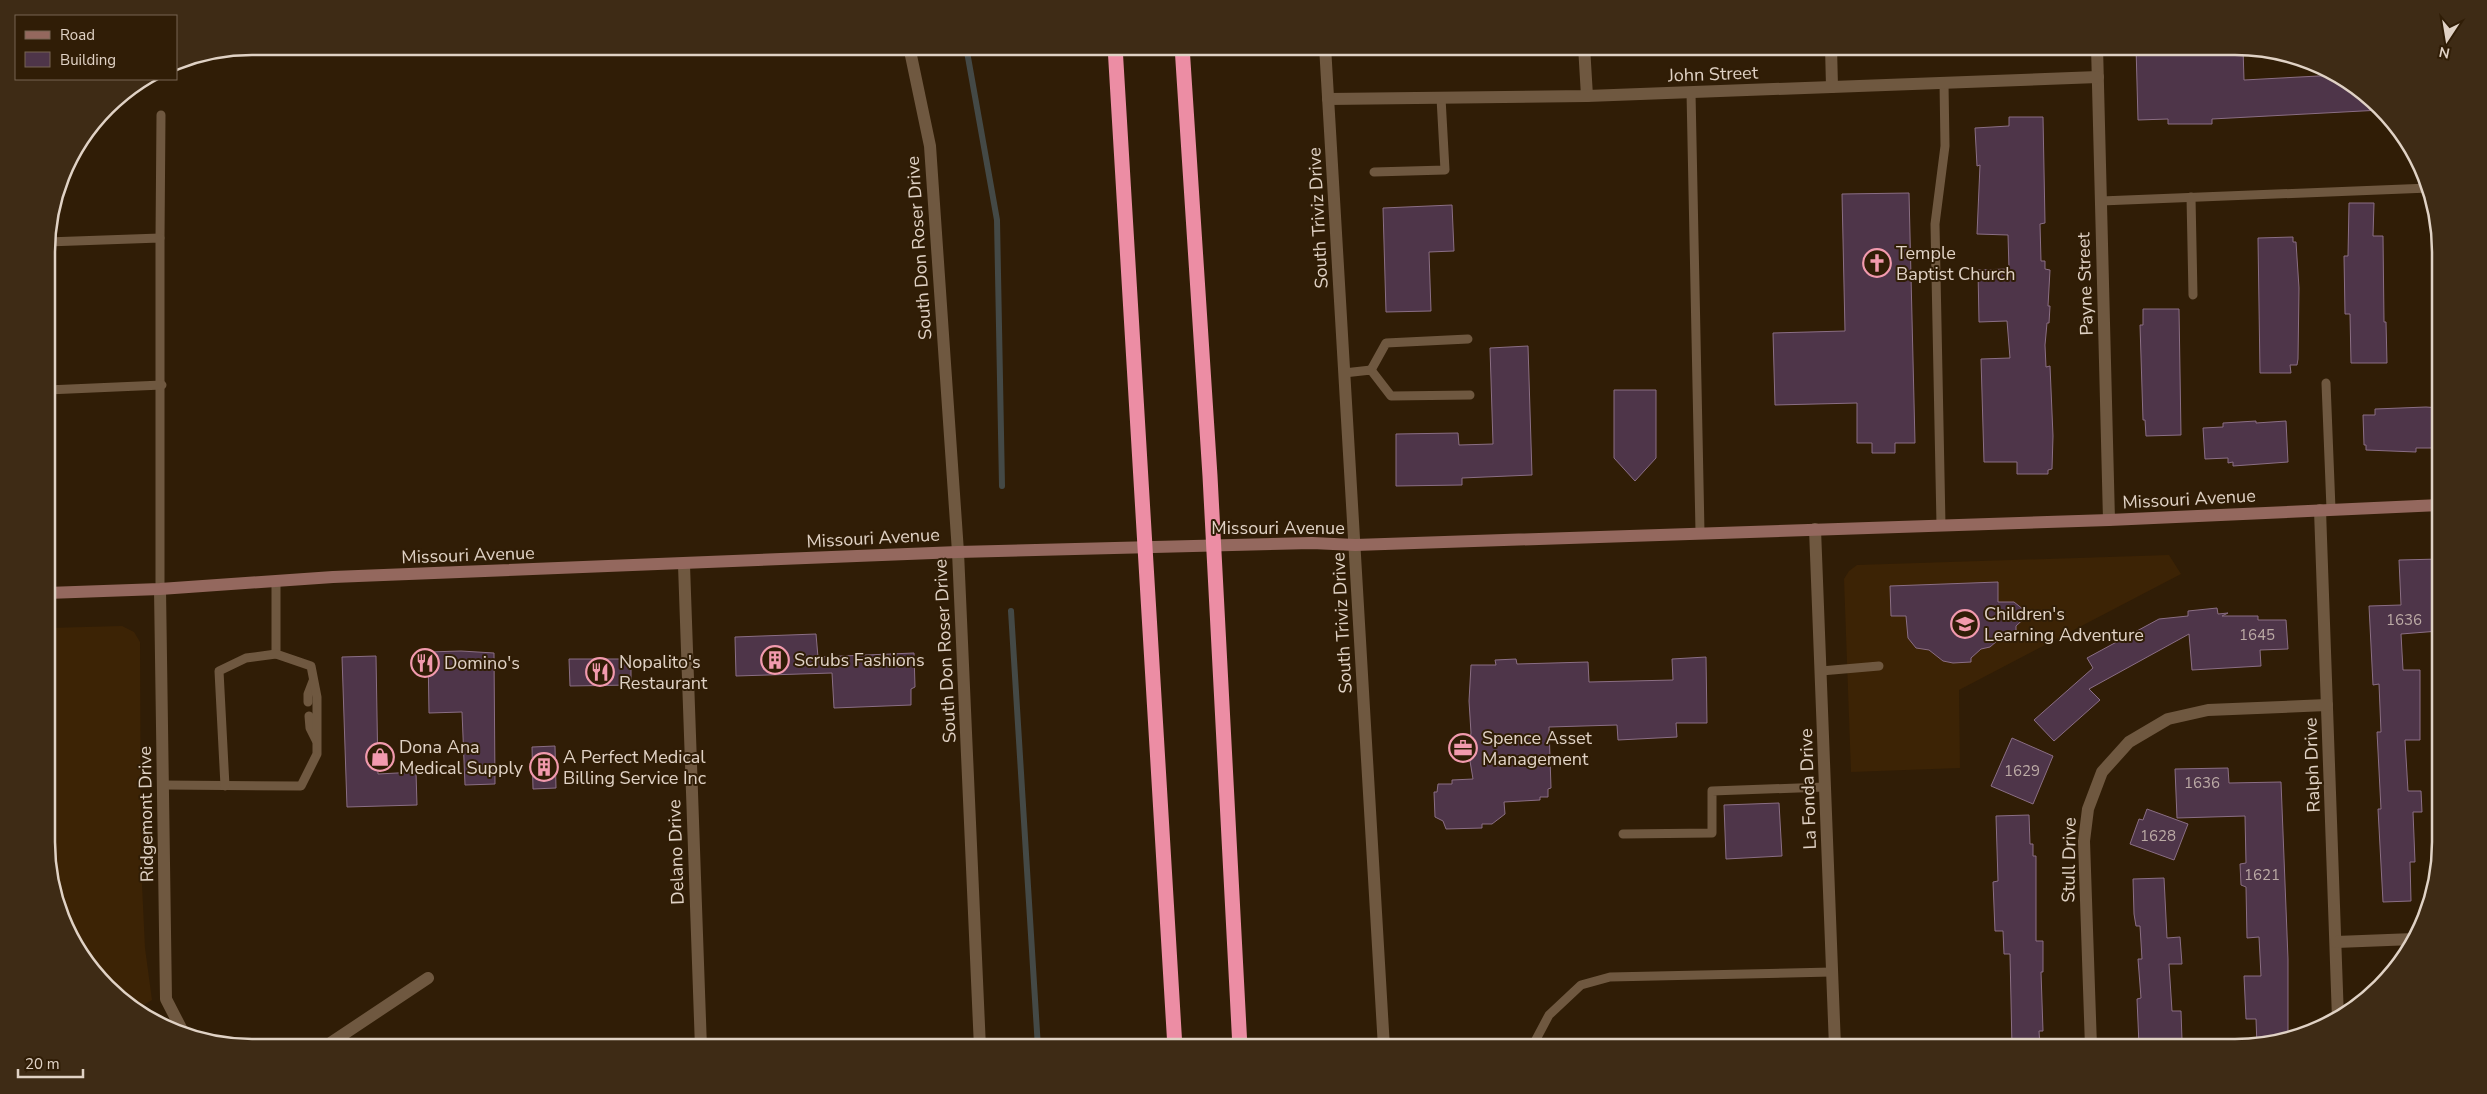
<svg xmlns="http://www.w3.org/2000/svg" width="2487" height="1094" font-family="'Nunito Sans',sans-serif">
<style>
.built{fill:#3c2305}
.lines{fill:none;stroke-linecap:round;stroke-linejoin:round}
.stream{stroke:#444946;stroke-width:6}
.building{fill:#4e3549;stroke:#8a6e84}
.service{stroke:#6f5840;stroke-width:9}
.minor{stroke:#6f5840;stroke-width:12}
.tertiary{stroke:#6f5840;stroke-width:12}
.secondary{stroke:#94685e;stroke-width:12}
.motorway{stroke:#ec8da4;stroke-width:15}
.labels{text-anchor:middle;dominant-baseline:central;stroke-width:4;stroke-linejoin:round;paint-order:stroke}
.number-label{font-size:15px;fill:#bcaba6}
.street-label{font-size:18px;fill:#e0d2c5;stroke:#301d06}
.poi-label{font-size:18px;fill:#e0d2c5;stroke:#301d06;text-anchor:start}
.rim{fill:none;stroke:#e0d2c5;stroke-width:2.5}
</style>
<rect width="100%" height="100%" fill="#301d06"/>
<g class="built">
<path d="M2169,555L2181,574L1959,690L1960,768L1851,772L1844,579L1849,571L1857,565Z"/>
<path d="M122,626L134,632L140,642L141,863L145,948L152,1000L135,1010L127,1005L89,968L62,921L48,869V628Z"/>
</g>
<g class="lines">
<g class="stream">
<path d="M966,46L997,220L1002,486"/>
<path d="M1011,611L1038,1048"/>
</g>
</g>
<g class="building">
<path d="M2136,46L2243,48L2244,80L2337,75L2361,89L2381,110L2212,119V124H2168V119L2138,120Z"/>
<path d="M2009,117H2043L2045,223L2040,224L2041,261H2045V269L2050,270L2048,306H2050L2049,323H2047L2045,345L2046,367L2050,366L2053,436L2052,469L2048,470V474H2017V462H1984L1981,359L2010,358L2007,321L1979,322L1978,270L2009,269L2008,235L1977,234L1980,165L1977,166L1975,128L2009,126Z"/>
<path d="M1909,193L1915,443H1895V453H1872V443H1857V403L1775,405L1773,333L1845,331L1842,194Z"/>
<path d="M2349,203H2374L2373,236H2383L2384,322H2386L2387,363H2351L2350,314H2345L2344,256H2348Z"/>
<path d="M1452,205L1454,251L1429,252L1431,311L1386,312L1383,208Z"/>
<path d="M2293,237V242H2296L2299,288L2298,359L2297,365H2290L2291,373H2260L2258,238Z"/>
<path d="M2143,309H2179L2181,435L2146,436L2145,420H2143L2140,325H2143Z"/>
<path d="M1528,346L1532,475L1462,478V485L1396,486V434L1458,433L1459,445L1493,444L1490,348Z"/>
<path d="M1614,390H1656V458L1635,481L1614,458Z"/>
<path d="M2426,407L2440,408V448H2416V452L2366,450V445H2364L2363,415H2375V409Z"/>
<path d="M2256,421V423L2286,421L2288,462L2233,466V462L2228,463V458L2205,459L2203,428L2223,427V423Z"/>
<path d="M2440,559V585H2437L2439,631L2401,634L2403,670H2420V740H2405L2408,791H2421L2422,812H2413L2415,862H2410L2411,901L2383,902L2378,809H2381L2377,732H2381L2379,684L2373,685L2369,606L2401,605L2399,560Z"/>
<path d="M1998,582V602H2014L2029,614L2016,626V633H2007V641H1997L1990,647L1981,649L1971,658V662L1953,663L1943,661L1929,650L1916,648L1908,638L1906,616H1891L1890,586Z"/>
<path d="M2217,608L2218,614L2228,613L2222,616H2258V620H2286L2288,649L2260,650L2261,666L2192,670L2189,634L2089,689L2100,700L2054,741L2034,720L2093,668L2087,658L2159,619L2188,616V611Z"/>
<path d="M816,634L818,657L914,653L915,687L911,689V705L834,708L832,673L736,676L735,637Z"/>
<path d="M461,651L494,653L495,784L465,785L462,712L429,713L428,652Z"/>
<path d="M376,656L378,774L416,772L417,805L347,807L342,657Z"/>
<path d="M1706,657L1707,723H1676L1677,737L1618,740L1617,725L1549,727L1551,788L1548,789V797H1540V800L1504,802L1505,814L1492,824H1482V828L1446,829L1443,821L1435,817L1434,792H1437L1438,784H1452V780L1473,779L1468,749L1471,733L1469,701L1471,665H1496L1495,660L1516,659L1517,664L1588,662L1589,682L1673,680L1672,659Z"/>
<path d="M569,659H631V685L570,686Z"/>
<path d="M2012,738L2053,756L2033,804L1991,786Z"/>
<path d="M555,746L556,788L533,789L532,747Z"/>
<path d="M2228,768L2229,783L2281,782L2288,959V1039L2257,1046L2256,1019H2246L2244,976H2261L2259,937L2247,938L2246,887L2241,885L2240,864L2246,863L2245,816L2177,818L2175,769Z"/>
<path d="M1779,803L1782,856L1726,859L1724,805Z"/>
<path d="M2147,809L2188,824L2174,860L2130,844L2139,819L2143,820Z"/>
<path d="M2029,815L2030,844H2033V856H2036V941H2043V972H2041L2043,1031H2039L2040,1047H2012L2010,954H2004L2003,931H1995L1993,882L1998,881L1996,816Z"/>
<path d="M2164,878L2167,938L2180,937L2182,964H2169L2172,1011H2181L2182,1040H2168V1044L2139,1045L2137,999L2141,998L2138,959H2142L2140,926H2136L2134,914L2133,879Z"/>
</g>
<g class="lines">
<g class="service">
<path d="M1691,92L1700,532"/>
<path d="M1374,172L1445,170L1441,98"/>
<path d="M2191,197L2193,295"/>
<path d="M2101,201L2429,188"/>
<path d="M160,238L161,115"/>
<path d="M47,242L160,238V589"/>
<path d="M1371,370L1386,343L1468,339"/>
<path d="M1344,373L1371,370L1391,396L1470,395"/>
<path d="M2326,383L2331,509"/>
<path d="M47,390L162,385"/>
<path d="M1941,525L1935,224L1945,146L1944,83"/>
<path d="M1821,671L1879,666"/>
<path d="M308,702V694L313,681"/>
<path d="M309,716L310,728L316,740"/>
<path d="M163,785L301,786L317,754V697L311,666L276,654V581"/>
<path d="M225,786L219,671L246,658L276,654"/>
<path d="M1623,834L1712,833V791L1825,787"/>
<path d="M1532,1047L1549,1015L1581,985L1610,977L1832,972"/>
</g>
<g class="minor">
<path d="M1584,46L1587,96"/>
<path d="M1831,46L1832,87"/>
<path d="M2097,46L2109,520"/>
<path d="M1328,99L1587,96L2098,77"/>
<path d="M2320,510L2338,1019"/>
<path d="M1815,529L1835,1047"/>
<path d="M684,565L701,1048"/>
<path d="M160,589L166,999L184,1034"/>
<path d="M2336,942L2414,939"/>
<path d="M2091,1047L2084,841L2088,809L2102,772L2129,742L2168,719L2208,710L2327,705"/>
<path d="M323,1048L428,978"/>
</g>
<g class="tertiary">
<path d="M909,46L930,146L958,552L980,1048"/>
<path d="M1325,46L1384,1048"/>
</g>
<path class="secondary" d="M47,593L160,589L333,577L958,552L1312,543L1355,545L2109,520L2440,505"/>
<g class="motorway">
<path d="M1115,46L1175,1048"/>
<path d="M1182,46L1210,476L1240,1048"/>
</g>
</g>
<defs>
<symbol id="church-ring" viewBox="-11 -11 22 22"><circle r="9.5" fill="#301d06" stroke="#f29aae" stroke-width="1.5"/><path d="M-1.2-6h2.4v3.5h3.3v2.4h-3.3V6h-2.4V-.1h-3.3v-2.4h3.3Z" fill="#f29aae"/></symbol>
<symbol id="school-ring" viewBox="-11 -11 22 22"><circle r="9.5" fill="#301d06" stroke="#f29aae" stroke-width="1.5"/><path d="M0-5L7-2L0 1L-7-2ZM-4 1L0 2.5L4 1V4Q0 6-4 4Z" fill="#f29aae"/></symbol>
<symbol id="building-ring" viewBox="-11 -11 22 22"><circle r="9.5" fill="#301d06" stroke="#f29aae" stroke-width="1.5"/><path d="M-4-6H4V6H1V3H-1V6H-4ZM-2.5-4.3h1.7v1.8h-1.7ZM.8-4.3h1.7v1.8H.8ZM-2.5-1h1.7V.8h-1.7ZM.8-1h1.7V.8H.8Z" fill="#f29aae"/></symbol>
<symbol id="restaurant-ring" viewBox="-11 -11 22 22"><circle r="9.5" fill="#301d06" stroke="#f29aae" stroke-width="1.5"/><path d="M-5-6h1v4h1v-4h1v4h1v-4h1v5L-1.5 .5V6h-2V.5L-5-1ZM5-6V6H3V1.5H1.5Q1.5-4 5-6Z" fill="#f29aae"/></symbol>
<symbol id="office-ring" viewBox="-11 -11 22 22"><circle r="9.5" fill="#301d06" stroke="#f29aae" stroke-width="1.5"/><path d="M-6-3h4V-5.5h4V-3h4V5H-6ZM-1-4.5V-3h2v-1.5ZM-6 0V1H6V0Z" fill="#f29aae"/></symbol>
<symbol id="shop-ring" viewBox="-11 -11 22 22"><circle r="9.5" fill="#301d06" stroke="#f29aae" stroke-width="1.5"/><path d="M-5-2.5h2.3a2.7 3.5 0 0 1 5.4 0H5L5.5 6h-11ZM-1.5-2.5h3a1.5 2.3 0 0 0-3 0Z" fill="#f29aae"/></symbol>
</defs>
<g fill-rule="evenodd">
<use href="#church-ring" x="1861" y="247" width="32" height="32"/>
<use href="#school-ring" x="1949" y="608" width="32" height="32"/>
<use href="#building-ring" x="759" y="644" width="32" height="32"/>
<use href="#restaurant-ring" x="409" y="647" width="32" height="32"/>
<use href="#restaurant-ring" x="584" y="656" width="32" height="32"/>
<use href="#office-ring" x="1447" y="732" width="32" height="32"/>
<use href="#shop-ring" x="364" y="741" width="32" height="32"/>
<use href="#building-ring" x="528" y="751" width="32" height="32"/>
</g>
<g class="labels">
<g class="number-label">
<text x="2404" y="620">1636</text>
<text x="2257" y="635">1645</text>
<text x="2022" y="771">1629</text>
<text x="2202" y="783">1636</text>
<text x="2158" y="836">1628</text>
<text x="2262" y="875">1621</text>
</g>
<g class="street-label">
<text transform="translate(1713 74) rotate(-2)">John Street</text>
<text transform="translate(1318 218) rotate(-93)">South Triviz Drive</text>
<text transform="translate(919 248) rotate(-94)">South Don Roser Drive</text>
<text transform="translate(2085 284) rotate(-92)">Payne Street</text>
<text transform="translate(2189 499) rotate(-3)">Missouri Avenue</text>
<text x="1278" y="528">Missouri Avenue</text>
<text transform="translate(873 538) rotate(-3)">Missouri Avenue</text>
<text transform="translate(468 555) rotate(-2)">Missouri Avenue</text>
<text transform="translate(1342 623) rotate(-93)">South Triviz Drive</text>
<text transform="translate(945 651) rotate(-93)">South Don Roser Drive</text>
<text transform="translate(2312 765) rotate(-92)">Ralph Drive</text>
<text transform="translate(1808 789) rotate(-92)">La Fonda Drive</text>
<text transform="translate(146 814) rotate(-91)">Ridgemont Drive</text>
<text transform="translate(676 852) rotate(-92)">Delano Drive</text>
<text transform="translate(2069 860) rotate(-89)">Stull Drive</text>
</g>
<g class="poi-label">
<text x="1896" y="253">Temple<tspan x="1896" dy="21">Baptist Church</tspan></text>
<text x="1984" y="614">Children's<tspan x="1984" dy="21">Learning Adventure</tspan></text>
<text x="794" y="660">Scrubs Fashions</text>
<text x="619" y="662">Nopalito's<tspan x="619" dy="21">Restaurant</tspan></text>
<text x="444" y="663">Domino's</text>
<text x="1482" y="738">Spence Asset<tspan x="1482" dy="21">Management</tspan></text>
<text x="399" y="747">Dona Ana<tspan x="399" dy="21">Medical Supply</tspan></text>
<text x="563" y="757">A Perfect Medical<tspan x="563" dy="21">Billing Service Inc</tspan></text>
</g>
</g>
<path d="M0 0H2487V1094H0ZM252 55H2235A197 197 0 0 1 2432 252V842A197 197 0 0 1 2235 1039H252A197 197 0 0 1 55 842V252A197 197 0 0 1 252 55Z" fill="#3e2b15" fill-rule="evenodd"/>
<path class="rim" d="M252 55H2235A197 197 0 0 1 2432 252V842A197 197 0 0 1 2235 1039H252A197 197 0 0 1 55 842V252A197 197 0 0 1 252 55Z"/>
<rect x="15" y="15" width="162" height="65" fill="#301d06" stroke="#766552"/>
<rect x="25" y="31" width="25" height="8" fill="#94685e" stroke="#766552"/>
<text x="60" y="40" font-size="15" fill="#e0d2c5">Road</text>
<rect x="25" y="52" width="25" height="15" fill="#4e3549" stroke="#766552"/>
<text x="60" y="65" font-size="15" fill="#e0d2c5">Building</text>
<g transform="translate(2447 40) rotate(192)" stroke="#301d06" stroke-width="4" paint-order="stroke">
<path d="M0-4L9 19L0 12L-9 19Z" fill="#e0d2c5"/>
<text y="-8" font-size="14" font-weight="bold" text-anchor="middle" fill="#e0d2c5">N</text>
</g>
<path d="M18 1069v8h65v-8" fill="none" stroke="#e0d2c5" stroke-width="2.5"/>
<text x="25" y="1069" font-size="15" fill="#e0d2c5" stroke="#301d06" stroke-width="4" paint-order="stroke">20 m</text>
</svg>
